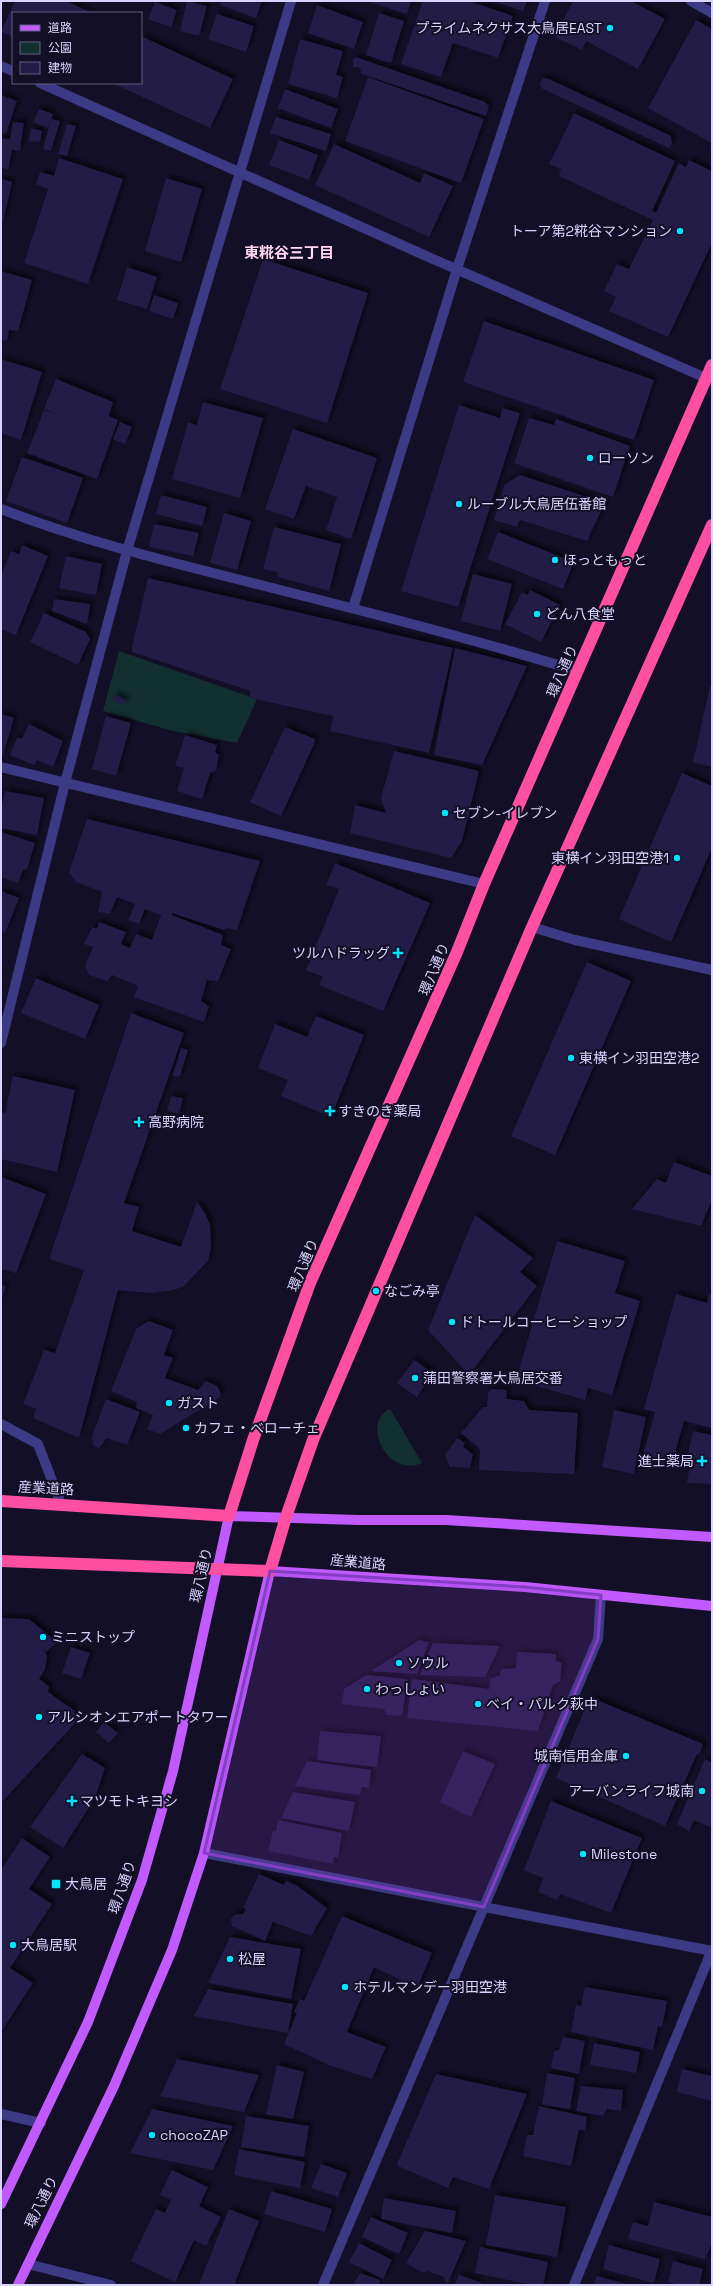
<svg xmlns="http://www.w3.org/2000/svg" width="713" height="2286" font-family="'Space Grotesk','Noto Sans JP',sans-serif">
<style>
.green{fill:#12302f}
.building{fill:#241b47;filter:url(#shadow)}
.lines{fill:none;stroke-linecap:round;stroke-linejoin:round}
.street{stroke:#3d3a85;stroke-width:10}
.primary{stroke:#c25bff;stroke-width:10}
.highway{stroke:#ff4fa3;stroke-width:12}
.marked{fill:#843dc5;fill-opacity:0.2;stroke:#843dc5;stroke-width:3;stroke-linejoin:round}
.poi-dot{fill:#00e5ff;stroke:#130f26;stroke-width:1.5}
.labels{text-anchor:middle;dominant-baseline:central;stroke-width:4;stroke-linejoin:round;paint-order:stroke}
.poi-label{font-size:14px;fill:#d9d4ff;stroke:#130f26;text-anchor:start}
.street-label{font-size:14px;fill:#d9d4ff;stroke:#130f26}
.neighbourhood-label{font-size:15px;font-weight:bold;fill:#ffd6f0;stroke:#130f26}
</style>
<defs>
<filter id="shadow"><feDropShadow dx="3.5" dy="-3.5" stdDeviation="2" flood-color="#0009"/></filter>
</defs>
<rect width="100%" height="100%" fill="#130f26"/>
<g class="green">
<path d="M119,651L257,699L237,743L173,731L103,711Z"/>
<path d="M390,1409L422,1463C386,1478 361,1422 390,1409Z"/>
</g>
<g class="building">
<path d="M15,1H66L92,13H13V37L1,31Z"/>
<path d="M187,1L207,6L199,36L180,31Z"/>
<path d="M222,1H262L256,18L220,5Z"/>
<path d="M366,1H411L407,14Z"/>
<path d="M423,1H469L513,16L498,58L453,43L441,77L401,64Z"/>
<path d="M493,1H527L523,11Z"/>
<path d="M573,1H631L665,19L638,69L586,41L582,50L555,37Z"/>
<path d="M155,2L177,10L171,27L148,19Z"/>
<path d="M317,5L363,22L354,49L308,33Z"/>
<path d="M379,13L404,21L391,63L366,55Z"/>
<path d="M217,14L254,26L246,52L208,39Z"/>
<path d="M696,20L712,29V143L648,108Z"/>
<path d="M141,36L233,79L210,128L112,83H141Z"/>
<path d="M300,39L343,51L336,75L343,77L337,98L288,84Z"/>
<path d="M356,57L485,102L489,106L486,116L362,74L359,67H353V59Z"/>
<path d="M368,77L484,119L461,183L345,141Z"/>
<path d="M543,78L549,79L671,136L672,143L669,148L541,88L540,84Z"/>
<path d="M285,89L338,109L331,128L278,108Z"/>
<path d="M1,95L17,101L6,134L1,132Z"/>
<path d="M39,109L53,114L48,128L33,122Z"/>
<path d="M574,113L675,161L652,211L656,213L679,163L686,167L689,160L712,171V243L668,337L609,311L616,297L604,291L617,264L629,269L653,220L559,176L561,169L549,164Z"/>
<path d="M276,117L331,134L326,151L270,133Z"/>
<path d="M51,119L60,121L51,151L43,149Z"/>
<path d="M13,122L24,123L20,151L12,150L8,169L1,168V138L10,139Z"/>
<path d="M67,124L76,126L67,156L58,154Z"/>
<path d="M31,128L42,131L40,142L29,141Z"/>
<path d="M279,140L318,155L309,180L269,165Z"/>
<path d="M334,144L420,183L424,173L453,186L429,237L315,185Z"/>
<path d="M59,158L123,179L88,284L24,263L48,189L36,184L40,172L54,176Z"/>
<path d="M166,178L202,189L181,262L145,251Z"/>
<path d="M1,179L12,182L3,222L1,221Z"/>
<path d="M263,259L368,293L327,423L220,389Z"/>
<path d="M127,267L157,277L147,309L117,300Z"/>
<path d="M1,271L32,280L18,331L9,330L7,341L1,340Z"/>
<path d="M154,295L178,303L173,319L149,311Z"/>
<path d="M484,321L654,380L634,440L463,382Z"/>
<path d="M1,359L42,372L21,440L1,433Z"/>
<path d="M56,379L113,402L109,416L118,420L97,479L27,453L44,410L59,415L44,409Z"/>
<path d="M203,402L263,418L240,498L172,479L188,422L197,425Z"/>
<path d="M459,405L500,418L502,408L520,413L458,607L401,591Z"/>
<path d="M529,418L554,425L556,419L630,446L613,497L514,463Z"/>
<path d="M120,422L132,427L125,444L113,439Z"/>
<path d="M293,429L377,458L351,539L326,530L337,497L306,486L294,519L265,509Z"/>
<path d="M22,457L83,478L67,523L6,501Z"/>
<path d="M520,475L605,503L587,541L520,520L517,527L494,520L505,484Z"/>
<path d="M161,495L207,507L202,526L156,514Z"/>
<path d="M224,513L251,521L237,570L210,563Z"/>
<path d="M154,524L199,533L193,556L149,547Z"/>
<path d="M274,527L341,544L329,591L278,577L277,572L263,569Z"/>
<path d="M498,532L574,562L563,589L487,559Z"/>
<path d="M22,545L48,556L16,635L1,629V575L11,551L19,554Z"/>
<path d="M66,556L102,564L96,595L59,588Z"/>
<path d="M473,574L512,584L500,631L461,621Z"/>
<path d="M148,578L453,648L429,753L330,731L333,716L250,698V691L132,652V647Z"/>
<path d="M530,590L560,605L541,642L505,624L522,592L528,595Z"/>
<path d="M54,599L90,604L87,624L52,611Z"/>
<path d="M44,613L86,632L90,639L78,665L30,642Z"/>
<path d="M455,648L527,666L482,765L434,755Z"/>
<path d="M710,686H712V767L693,762Z"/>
<path d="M115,694L126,700L123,705L112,700Z"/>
<path d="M1,714L14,718L3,755L1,754Z"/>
<path d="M106,716L131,723L116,776L92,769Z"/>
<path d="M29,724L63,741L53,767L37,760L34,765L10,755L17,738H22Z"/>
<path d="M285,727L315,739L314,744L281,816L250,802Z"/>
<path d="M185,735L217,745L215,752L219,755L216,771L210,773L202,799L177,791L184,768L175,766Z"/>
<path d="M394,751L479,771L462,841L451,858L350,833L355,805L386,813L381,798Z"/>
<path d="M682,773L712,786V848L671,942L619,919Z"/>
<path d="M5,791L44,798L37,835L1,828V810Z"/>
<path d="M87,819L260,861L237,930L227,928L224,930L172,913V915L223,935L221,945L231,949L218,981L207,980L201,1001L209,1006L204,1022L134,997L138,986L112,975L107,981L89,975L85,966L93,947L84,944L92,927L97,929L99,922L126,932L121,944L130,948L136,934L152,940L161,915L145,909L139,924L128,920L135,904L117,897L110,914L98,912L102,892L76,882L69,872Z"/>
<path d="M1,832L35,843L27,869L23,870L18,883L1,877Z"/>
<path d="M335,863L430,903L383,1011L319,985L323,977L306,970L339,889L326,885Z"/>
<path d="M1,891L19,898L5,933L1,931Z"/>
<path d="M587,962L631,981L555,1155L511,1136Z"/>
<path d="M36,978L99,1005L85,1039L21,1013Z"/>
<path d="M131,1013L184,1033L124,1203L139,1207L132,1231L181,1247L197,1202L205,1213L210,1225L211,1249L208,1261L183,1287L169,1291L151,1293L118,1290L79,1438L33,1418L36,1409L23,1404L44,1350L55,1353L84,1270L49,1259Z"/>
<path d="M316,1016L364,1035L331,1117L281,1096L288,1080L258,1068L275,1024L307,1037Z"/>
<path d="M181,1048L188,1050L180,1076L175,1077L173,1075Z"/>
<path d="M13,1076L75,1090L57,1172L1,1159V1112L5,1113Z"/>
<path d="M171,1096L183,1098L179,1114L167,1111Z"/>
<path d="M164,1113L176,1116L172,1131L161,1128Z"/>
<path d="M674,1162L712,1176V1200L701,1226L632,1209L657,1179L666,1183Z"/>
<path d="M1,1177L46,1194L16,1273L1,1269Z"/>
<path d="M475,1215L533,1258L520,1272L537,1286L469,1375L428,1330Z"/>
<path d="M557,1241L625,1261L615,1293L640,1301L612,1395L588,1388L585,1400L516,1380Z"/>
<path d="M1,1285L6,1286L1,1301Z"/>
<path d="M676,1294L707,1303L709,1294L712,1295V1428L684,1421L671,1467L642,1459L655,1412L644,1409Z"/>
<path d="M149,1321L173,1330L164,1355L173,1358L165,1378L198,1390L206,1381L217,1386L221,1394L219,1398L160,1434L147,1429L153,1415L136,1408L137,1402L111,1391L136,1329Z"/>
<path d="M414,1360L433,1373L417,1397L397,1383Z"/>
<path d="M492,1389L507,1390L506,1399L524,1401L529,1410L578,1413L574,1474L479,1470L480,1449L461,1433L483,1407H487L488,1393Z"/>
<path d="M106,1399L140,1412L127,1445L107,1438L99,1448L93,1446L92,1436Z"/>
<path d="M614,1410L646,1417L634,1474L602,1467Z"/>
<path d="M693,1431L712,1435V1484L687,1483L690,1465L686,1464Z"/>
<path d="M457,1438L465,1443L463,1447L473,1454L470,1468L450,1467L445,1455Z"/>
<path d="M1,1618L29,1619L57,1642L46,1652L43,1648L47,1656L45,1669L39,1679L49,1686L48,1692L75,1711L74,1715L79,1719L1,1803V1634L14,1630L1,1634Z"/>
<path d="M419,1640L429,1642L417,1674L371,1671Z"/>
<path d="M433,1643L500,1646L485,1677L420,1675Z"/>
<path d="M71,1647L90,1653L81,1679L62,1673Z"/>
<path d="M517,1652L556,1654V1661L562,1663L560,1681L553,1685L538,1731L407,1718L412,1679L489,1689L490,1679L500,1675L501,1669L516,1668Z"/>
<path d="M366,1675L407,1679L403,1712L401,1716L387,1715L384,1709L342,1704L344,1689Z"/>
<path d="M592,1698L703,1744L699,1755L697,1754L665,1826L556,1778L587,1704L590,1705Z"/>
<path d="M104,1722L118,1733L109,1743L96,1732Z"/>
<path d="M320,1731L381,1736L377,1767L317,1760Z"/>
<path d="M463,1751L495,1764L471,1817L440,1802Z"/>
<path d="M82,1754L105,1768L95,1798L63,1848L30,1827Z"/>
<path d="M705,1759L712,1763V1828L694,1820L689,1831L677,1824Z"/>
<path d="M307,1761L371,1770L369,1788L362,1787L360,1795L295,1786Z"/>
<path d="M293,1792L355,1802L349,1831L281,1818Z"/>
<path d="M551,1801L642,1838L611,1913L560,1894L557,1900L538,1892L543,1878L524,1870Z"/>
<path d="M278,1820L342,1833L338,1858L334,1857L333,1864L268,1851L273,1831H276Z"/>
<path d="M22,1838L50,1857L29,1889L52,1904L10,1968L33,1983L1,2032V1870Z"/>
<path d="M259,1874L284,1885L286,1881L296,1885L327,1908L311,1936L273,1922L265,1941L232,1926L231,1919L234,1915L243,1914L246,1909L243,1908Z"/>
<path d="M342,1916L432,1953L417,1988L374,1967L347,2032L386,2047L372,2079L329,2065L284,2044L297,2013L294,2012L300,1999L304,2001Z"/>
<path d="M230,1937L301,1949L291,1999L208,1983Z"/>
<path d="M585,1987L667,2001L662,2027L658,2026L653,2050L571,2032L576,2005L581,2006Z"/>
<path d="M208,1989L293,2004L288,2033L194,2016Z"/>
<path d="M563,2037L585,2041L579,2074L551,2068L554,2051L559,2050Z"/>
<path d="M594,2043L640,2052L636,2073L590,2065Z"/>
<path d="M177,2059L259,2075L244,2112L160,2096Z"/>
<path d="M277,2065L304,2072L293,2119L266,2114Z"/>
<path d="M682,2069L712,2076V2101L677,2092Z"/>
<path d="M547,2073L575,2078L570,2109L542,2105Z"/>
<path d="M436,2074L527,2094L489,2189L453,2177L448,2188L398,2166L397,2164Z"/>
<path d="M581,2086L623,2090L621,2111L607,2109L603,2116L576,2111Z"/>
<path d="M539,2106L587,2117L585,2131L579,2129L571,2166L523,2156L527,2135H533Z"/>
<path d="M152,2109L233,2126L213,2170L130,2153Z"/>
<path d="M246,2116L309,2126L304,2157L241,2147Z"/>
<path d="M239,2149L305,2162L300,2188L234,2175Z"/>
<path d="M321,2164L347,2173L338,2197L311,2188Z"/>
<path d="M172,2170L208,2187L199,2206L221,2217L206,2246L194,2240L175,2282L131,2261L156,2209L165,2213L171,2200L160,2195Z"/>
<path d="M271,2191L332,2209L325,2232L264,2214Z"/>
<path d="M495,2195L566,2207L557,2257L486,2245Z"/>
<path d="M384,2198L456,2211L452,2233L381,2219Z"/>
<path d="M654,2202L712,2217V2243L705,2259L628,2239L633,2222L648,2226Z"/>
<path d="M229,2209L259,2221L234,2285H202L199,2284Z"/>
<path d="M371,2217L408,2233L399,2254L362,2237Z"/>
<path d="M425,2231L466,2241L448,2283L445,2282L444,2277L427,2271L423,2273L406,2263Z"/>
<path d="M359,2243L392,2260L383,2279L349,2262Z"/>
<path d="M609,2245L660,2259L654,2283L603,2269Z"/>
<path d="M480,2247L548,2262L543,2285H532L475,2273Z"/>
<path d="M673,2261L703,2269L699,2285H679L668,2282Z"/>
<path d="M360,2273L380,2280L378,2285H353Z"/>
<path d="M459,2275L482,2283L481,2285H455Z"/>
<path d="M597,2276L630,2285H594Z"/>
</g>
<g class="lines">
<g class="street">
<path d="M691,1L712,13"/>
<path d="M1,66L13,71"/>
<path d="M40,83L433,259L706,378"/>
<path d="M1,509C91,544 186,566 280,590C380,615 479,641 578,671"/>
<path d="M353,608L457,269L545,1"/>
<path d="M1,767L484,884"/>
<path d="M532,927L575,940L712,970"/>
<path d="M1,1043L65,783L127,551L291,1"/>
<path d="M1,1424L38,1444L61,1504"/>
<path d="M204,1853L712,1951"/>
<path d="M1,2114L41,2123"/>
<path d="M28,2264L111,2285"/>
<path d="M323,2285L598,1639L601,1595"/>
<path d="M574,2285L712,1950"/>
</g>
<g class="primary">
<path d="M1,2204L88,2022L142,1880L173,1771L229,1516L358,1520H446L712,1537"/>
<path d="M18,2285L114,2086L172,1950L204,1853L270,1571L525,1587L712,1606"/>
</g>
<g class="highway">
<path d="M1,1501L229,1516L253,1440L310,1283L457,952L484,884L712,365"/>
<path d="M1,1561L270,1571L286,1517L313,1440L532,927L712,525"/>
</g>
</g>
<path class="marked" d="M270,1571L525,1587L601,1595L598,1639L484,1907L204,1853Z"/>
<g class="poi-dot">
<circle cx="610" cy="28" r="4"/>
<circle cx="680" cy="231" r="4"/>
<circle cx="590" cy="458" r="4"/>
<circle cx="459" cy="504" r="4"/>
<circle cx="555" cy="560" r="4"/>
<circle cx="537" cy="614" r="4"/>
<circle cx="445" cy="813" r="4"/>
<circle cx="677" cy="858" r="4"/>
<path d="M396 947h4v4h4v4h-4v4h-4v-4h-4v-4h4z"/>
<circle cx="571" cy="1058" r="4"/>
<path d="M328 1105h4v4h4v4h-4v4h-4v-4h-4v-4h4z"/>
<path d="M137 1116h4v4h4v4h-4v4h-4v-4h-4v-4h4z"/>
<circle cx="376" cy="1291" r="4"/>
<circle cx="452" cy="1322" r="4"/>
<circle cx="415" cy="1378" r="4"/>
<circle cx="169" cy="1403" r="4"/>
<circle cx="186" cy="1428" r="4"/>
<path d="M700 1455h4v4h4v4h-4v4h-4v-4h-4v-4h4z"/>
<circle cx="43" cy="1637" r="4"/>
<circle cx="399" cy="1663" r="4"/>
<circle cx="367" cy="1689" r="4"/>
<circle cx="478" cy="1704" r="4"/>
<circle cx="39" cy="1717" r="4"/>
<circle cx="626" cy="1756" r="4"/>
<circle cx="702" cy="1791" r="4"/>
<path d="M70 1795h4v4h4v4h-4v4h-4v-4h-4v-4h4z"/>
<circle cx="583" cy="1854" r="4"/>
<rect x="51" y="1879" width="10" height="10" rx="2"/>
<circle cx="13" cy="1945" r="4"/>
<circle cx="230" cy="1959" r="4"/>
<circle cx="345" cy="1987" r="4"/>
<circle cx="152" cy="2135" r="4"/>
</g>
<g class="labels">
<g class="poi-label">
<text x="602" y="28" text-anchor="end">プライムネクサス大鳥居EAST</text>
<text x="672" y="231" text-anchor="end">トーア第2糀谷マンション</text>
<text x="598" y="458">ローソン</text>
<text x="467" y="504">ルーブル大鳥居伍番館</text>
<text x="563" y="560">ほっともっと</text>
<text x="545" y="614">どん八食堂</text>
<text x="453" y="813">セブン-イレブン</text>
<text x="669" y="858" text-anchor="end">東横イン羽田空港1</text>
<text x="390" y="953" text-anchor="end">ツルハドラッグ</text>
<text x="579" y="1058">東横イン羽田空港2</text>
<text x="338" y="1111">すきのき薬局</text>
<text x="148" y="1122">高野病院</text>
<text x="384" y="1291">なごみ亭</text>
<text x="460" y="1322">ドトールコーヒーショップ</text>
<text x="423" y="1378">蒲田警察署大鳥居交番</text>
<text x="177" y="1403">ガスト</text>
<text x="194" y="1428">カフェ・ベローチェ</text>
<text x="694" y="1461" text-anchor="end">進士薬局</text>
<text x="51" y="1637">ミニストップ</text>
<text x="407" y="1663">ソウル</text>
<text x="375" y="1689">わっしょい</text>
<text x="486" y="1704">ベイ・パルク萩中</text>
<text x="47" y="1717">アルシオンエアポートタワー</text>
<text x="618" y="1756" text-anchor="end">城南信用金庫</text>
<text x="694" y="1791" text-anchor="end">アーバンライフ城南</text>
<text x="80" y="1801">マツモトキヨシ</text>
<text x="591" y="1854">Milestone</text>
<text x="65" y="1884">大鳥居</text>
<text x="21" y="1945">大鳥居駅</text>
<text x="238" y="1959">松屋</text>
<text x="353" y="1987">ホテルマンデー羽田空港</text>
<text x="160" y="2135">chocoZAP</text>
</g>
<g class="street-label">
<text transform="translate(562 671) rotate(-66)">環八通り</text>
<text transform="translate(434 969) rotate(-67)">環八通り</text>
<text transform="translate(303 1265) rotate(-67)">環八通り</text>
<text transform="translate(46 1488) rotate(3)">産業道路</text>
<text transform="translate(358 1562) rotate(5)">産業道路</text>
<text transform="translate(201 1575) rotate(-77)">環八通り</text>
<text transform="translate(122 1887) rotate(-71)">環八通り</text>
<text transform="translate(41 2202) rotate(-64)">環八通り</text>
</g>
<g class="neighbourhood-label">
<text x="289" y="252">東糀谷三丁目</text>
</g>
</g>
<rect width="713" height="2286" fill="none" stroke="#d9d4ff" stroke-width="4"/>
<rect x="12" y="12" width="130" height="72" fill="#130f26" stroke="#625e7d"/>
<rect x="20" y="25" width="20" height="6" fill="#c25bff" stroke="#625e7d"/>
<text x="48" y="32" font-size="12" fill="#d9d4ff">道路</text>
<rect x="20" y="42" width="20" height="12" fill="#12302f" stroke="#625e7d"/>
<text x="48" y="52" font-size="12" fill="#d9d4ff">公園</text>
<rect x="20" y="62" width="20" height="12" fill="#241b47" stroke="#625e7d"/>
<text x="48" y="72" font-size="12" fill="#d9d4ff">建物</text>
</svg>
